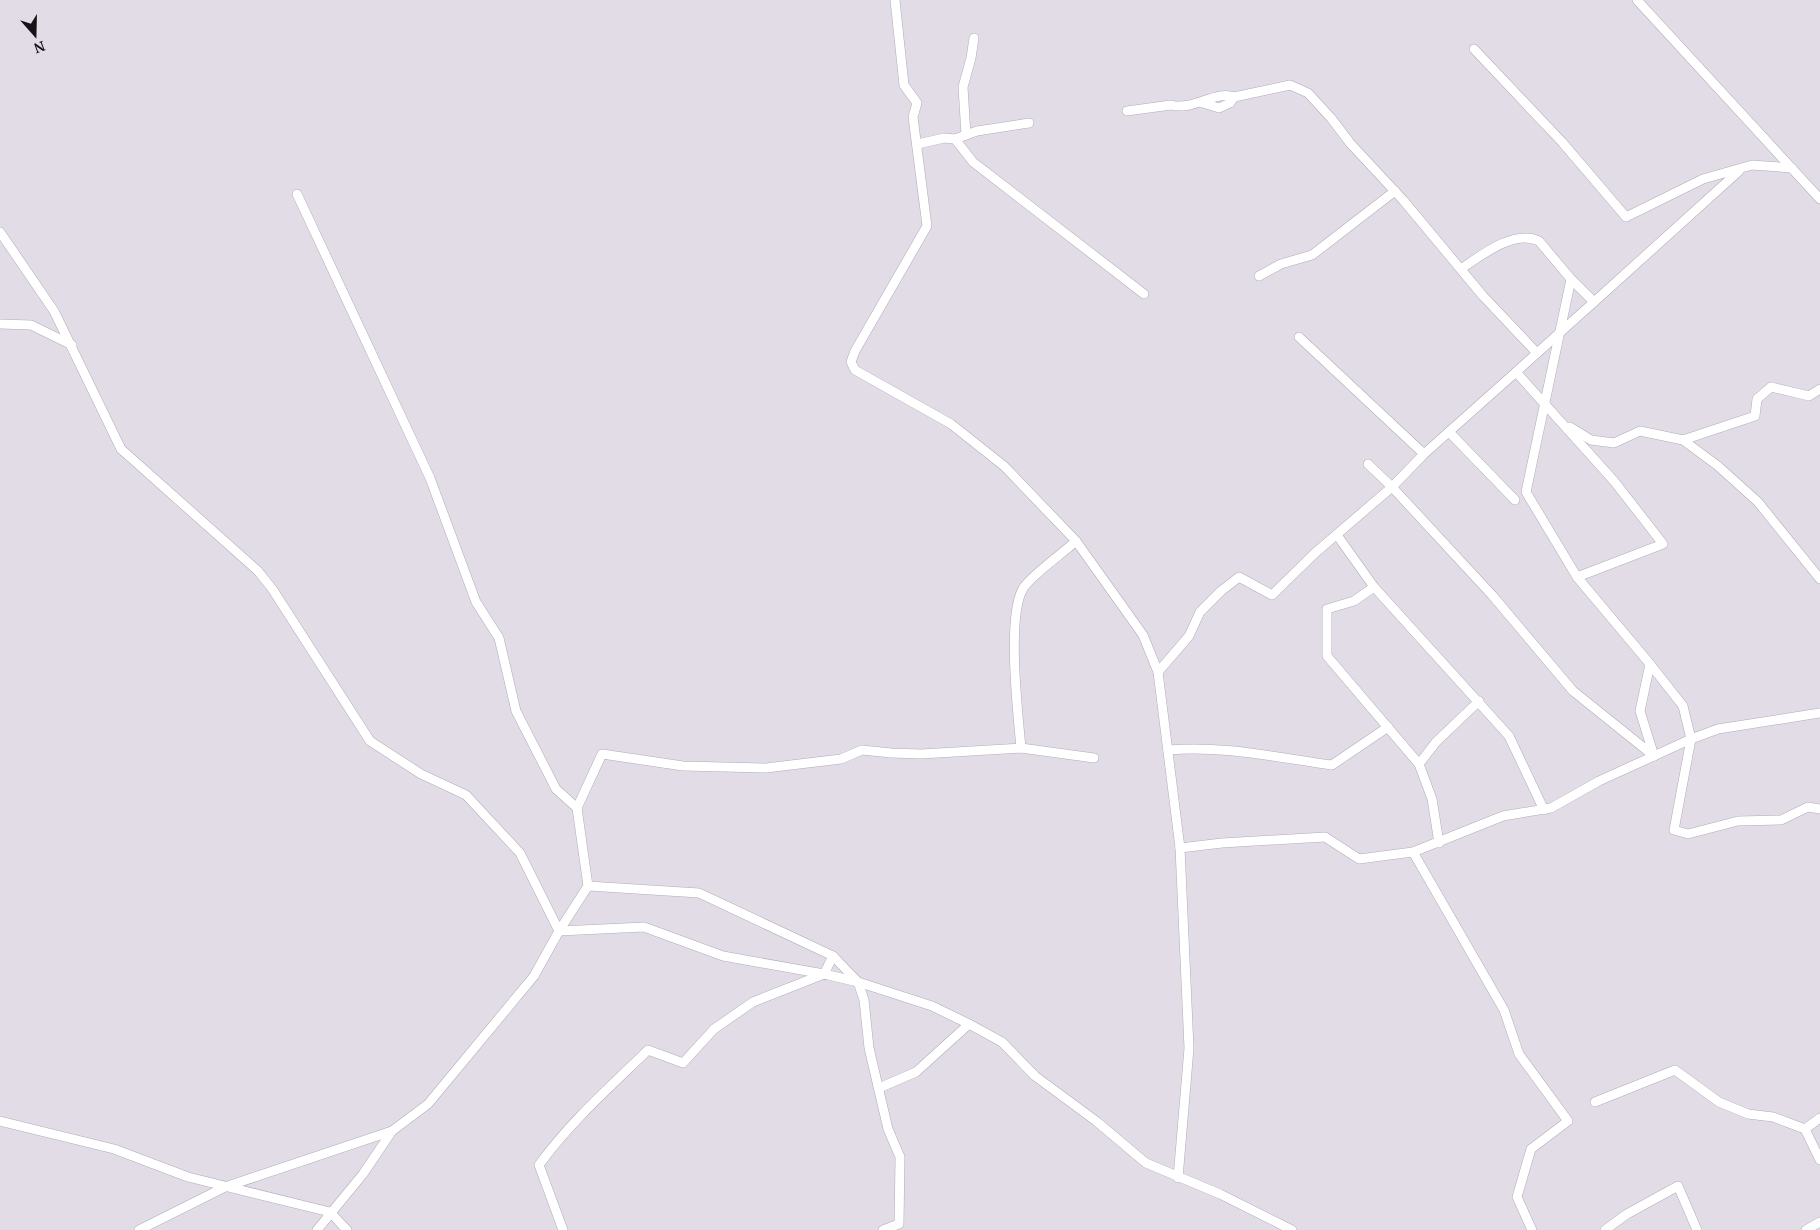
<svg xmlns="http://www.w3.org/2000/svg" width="1820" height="1230" font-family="'PT Serif',serif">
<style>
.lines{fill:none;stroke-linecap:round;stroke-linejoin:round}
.minor-casing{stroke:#b1acb6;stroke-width:10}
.minor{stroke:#fff;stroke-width:9}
</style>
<rect width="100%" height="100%" fill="#e2dce6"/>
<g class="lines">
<defs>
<g id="minor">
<path d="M895,0L904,85L917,103L913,117L927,226L855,351L851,362L855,370L951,424L1004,466L1076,541L1143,635L1158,672L1180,848"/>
<path d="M1637,0L1820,199"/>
<path d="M1474,49L1562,142L1626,217L1703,179L1752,165L1792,168"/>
<path d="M1203,103L1219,108L1230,103L1234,97"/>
<path d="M1127,111L1171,105C1194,111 1215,90 1234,97L1290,85L1308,93L1331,118L1350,143L1403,200L1483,296L1537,353"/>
<path d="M966,135L963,87L971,58L974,38"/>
<path d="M955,139L973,162L1144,294"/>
<path d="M918,144L944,138L955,139L977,131L1029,123"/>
<path d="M297,194L430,478L476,602L499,638L516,711L556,789L577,808L588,886L699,893L833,956L858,982L864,1000L869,1048L888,1129L900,1157L899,1224L883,1230"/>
<path d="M0,232L54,311L121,449L258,571L273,590L370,741L421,774L466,795L520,853L559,931L644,927L723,956L824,974L833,956"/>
<path d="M1461,269C1480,256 1514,229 1539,241L1571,279L1594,302L1739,171"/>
<path d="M1259,276L1281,264L1312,255L1395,191"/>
<path d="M1571,279L1526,492L1577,577L1650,664L1640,711L1654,756"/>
<path d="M0,324L31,325L72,345"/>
<path d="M1299,337L1424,454"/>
<path d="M1516,372L1594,302"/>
<path d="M1570,427L1591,440L1614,443L1640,431L1683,440L1718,466L1758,502L1820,579"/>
<path d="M1449,432L1515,500"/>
<path d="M1683,440L1755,416L1757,399L1771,387L1809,396L1820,389"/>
<path d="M1368,464L1392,487L1492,595L1573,691L1654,756"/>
<path d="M1337,535L1374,587L1509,736L1544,810"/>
<path d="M1374,587L1354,601L1327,609V656L1419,764L1432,799L1439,843"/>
<path d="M1650,664L1683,706L1691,739L1674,830L1688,834L1738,821L1781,820L1808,807L1820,809"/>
<path d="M1158,672L1189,636L1200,612L1221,591L1239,577L1272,595L1315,553L1392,487L1424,454L1516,372L1614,481L1663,544L1577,577"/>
<path d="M1021,748C1018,714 1006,613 1024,587C1034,573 1062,554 1076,541"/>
<path d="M1168,750C1222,745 1279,758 1332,765L1388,727"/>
<path d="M1419,764L1436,742L1479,701"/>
<path d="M577,808L602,754L683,766L766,768L841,759L862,750L891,753L921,754L1021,748L1094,758"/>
<path d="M1413,852L1504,1010L1519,1054L1568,1121L1531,1149L1517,1197L1532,1230"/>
<path d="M879,1088L916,1072L969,1024"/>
<path d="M1595,1102L1675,1070L1719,1102L1748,1114L1773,1117L1805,1129"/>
<path d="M1820,1118L1805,1129L1820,1160"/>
<path d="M0,1121L114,1149L188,1177L330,1212L347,1230"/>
<path d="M1178,1178L1189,1048L1180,848L1222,843L1325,837L1359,859L1413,852L1503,816L1551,808L1599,781L1691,739L1718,729L1820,713"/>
<path d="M139,1230L225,1187L392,1131"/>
<path d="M317,1230L363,1174L392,1131L428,1104L534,976L559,931L588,886"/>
<path d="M563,1230L539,1165C570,1122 610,1087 648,1050L683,1063L714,1029L753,1002L824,974L858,982L932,1006L969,1024L1002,1042L1035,1076L1096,1121L1146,1163L1220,1194L1292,1230"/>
<path d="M1605,1230L1627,1214L1678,1186L1697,1230"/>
<path d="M1806,1230L1820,1222"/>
</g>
</defs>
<use href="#minor" class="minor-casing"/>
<use href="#minor" class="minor"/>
</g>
<g transform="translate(35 35) rotate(160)" stroke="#e2dce6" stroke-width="4" paint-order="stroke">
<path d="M0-4L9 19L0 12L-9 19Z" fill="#151317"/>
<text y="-8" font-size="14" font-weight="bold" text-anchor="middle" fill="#151317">N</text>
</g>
</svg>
